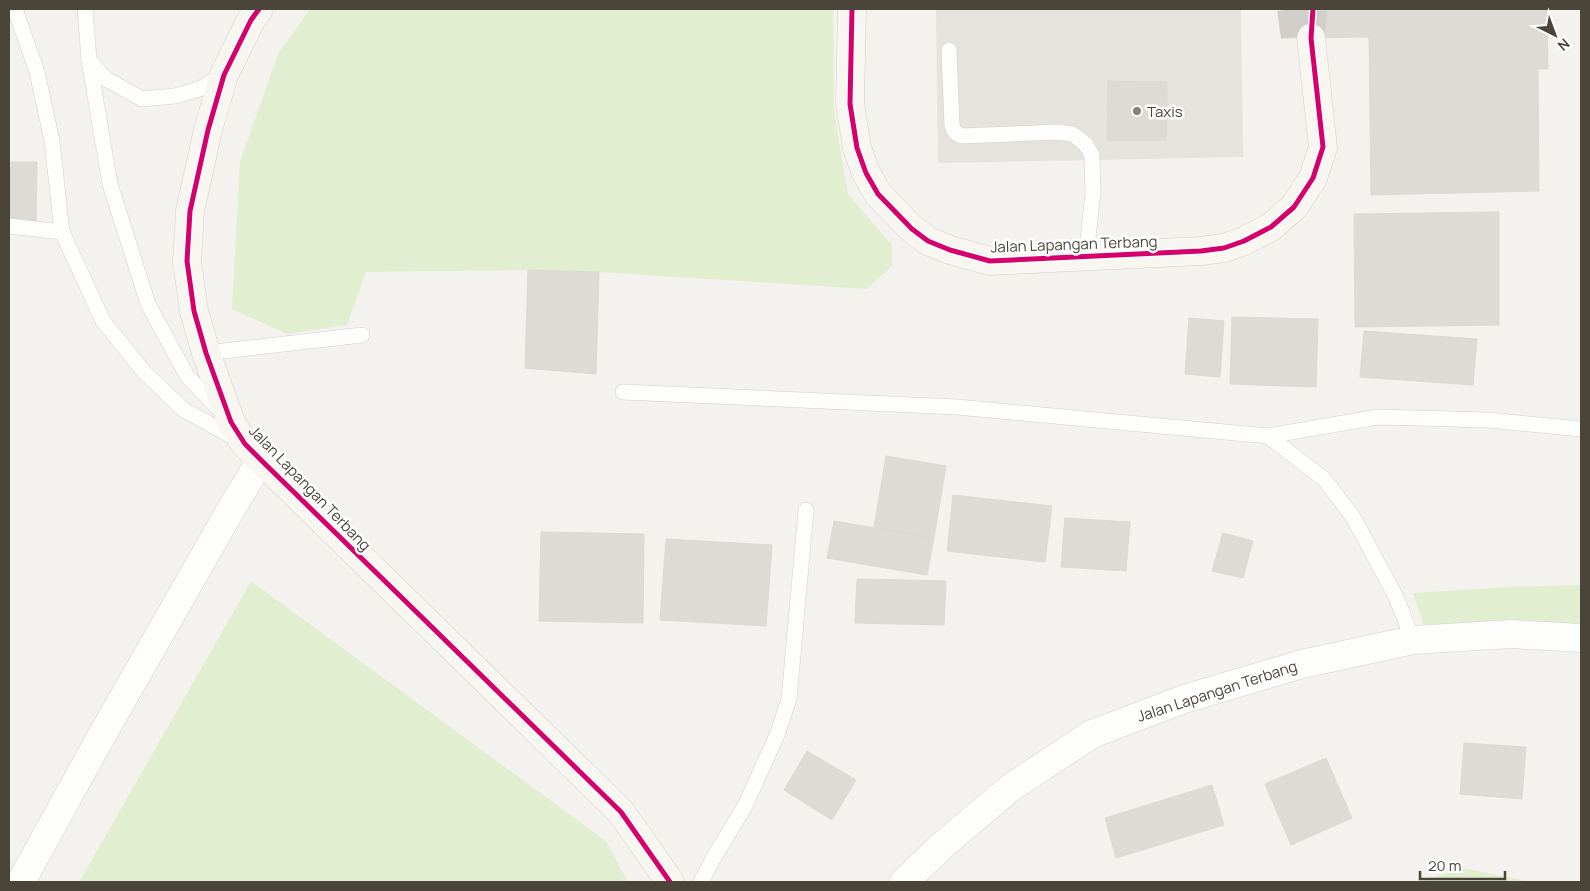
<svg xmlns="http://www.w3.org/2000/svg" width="1590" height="891" font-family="Manrope,sans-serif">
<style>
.green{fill:#e1eecf}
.parking{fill:#e6e3df}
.building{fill:#dedbd6;stroke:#dcd9d4}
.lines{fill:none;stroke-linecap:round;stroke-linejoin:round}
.secondary-tunnel{stroke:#d2cfca;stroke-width:28;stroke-dasharray:28 14;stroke-linecap:butt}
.lane-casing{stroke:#d2d0cb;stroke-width:16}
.street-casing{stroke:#d2d0cb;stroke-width:29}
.secondary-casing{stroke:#d3cfc5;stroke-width:29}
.lane{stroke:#fdfdfc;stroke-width:15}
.street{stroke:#fdfdfc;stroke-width:28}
.secondary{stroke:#f7f6f1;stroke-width:28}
.cycleway-casing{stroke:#fff;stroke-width:8}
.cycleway{stroke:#d6006c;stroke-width:5}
.poi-dot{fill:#868178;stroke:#fff;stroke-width:2}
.labels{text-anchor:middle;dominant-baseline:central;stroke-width:5;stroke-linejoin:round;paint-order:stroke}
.poi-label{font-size:15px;fill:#4b4439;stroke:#fff;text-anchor:start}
.street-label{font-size:15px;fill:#4b4439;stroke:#fff}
</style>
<rect width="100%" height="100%" fill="#f4f2ee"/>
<g class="green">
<path d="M310,9H833L834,112L848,194L892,245V266L867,289L599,272L528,270L366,272L347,325L287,334L232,309L240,162L278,54Z"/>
<path d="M251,581L606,841L628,882H79Z"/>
<path d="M1581,585V629L1493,625L1423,624L1413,593L1506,587Z"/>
<path d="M1462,868L1532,882H1420Z"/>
</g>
<path class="parking" d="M936,9H1241L1243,157L938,163Z"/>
<g class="building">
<path d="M1285,9H1547L1548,69H1538L1539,191L1371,195L1369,37L1286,38Z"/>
<path d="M1108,81L1167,82L1166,140H1107Z"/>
<path d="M11,162H37L36,222H9Z"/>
<path d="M1499,212V325L1355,327L1354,214Z"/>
<path d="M528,270L599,272L596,374L525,368Z"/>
<path d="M1232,317L1318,319L1316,387L1230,384Z"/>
<path d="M1189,318L1224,321L1220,377L1185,374Z"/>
<path d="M1364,331L1477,339L1473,385L1360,377Z"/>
<path d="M886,456L946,466L934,538L874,527Z"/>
<path d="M953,495L1052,506L1045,562L947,551Z"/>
<path d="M1065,518L1130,522L1126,571L1061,567Z"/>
<path d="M834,521L934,538L927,575L827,558Z"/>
<path d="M541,532L644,534L643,623L539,621Z"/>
<path d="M1223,533L1253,541L1243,578L1212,571Z"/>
<path d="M666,539L772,545L766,626L660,620Z"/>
<path d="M857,579L946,581L944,625L855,623Z"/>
<path d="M1464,743L1526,747L1522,799L1460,794Z"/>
<path d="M807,751L856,780L832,820L784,790Z"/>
<path d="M1326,758L1352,818L1291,845L1265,784Z"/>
<path d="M1212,785L1224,825L1116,858L1105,818Z"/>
</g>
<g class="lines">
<g class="secondary-tunnel">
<path d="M1291,9L1295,38"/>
<path d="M1311,38L1313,9"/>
</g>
<defs>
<g id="lane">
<path d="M15,9L37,72L52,141L62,232L103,321L145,373L184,410L237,439"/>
<path d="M85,9L89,60L110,184L148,304L187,376L221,411"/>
<path d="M949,50L952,126L955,132L961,136L1058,132L1072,134L1078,138L1086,145L1092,155L1093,193L1086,256"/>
<path d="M89,60L106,79L142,99L175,96L199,89L224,75"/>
<path d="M9,226L62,232"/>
<path d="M206,353L362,335"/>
<path d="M623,392L957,407L1268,436L1378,417L1488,420L1581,429"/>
<path d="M1268,436L1324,479L1353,517L1396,597L1413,640"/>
<path d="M701,882L714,857L745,806L777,735L789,699L806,510"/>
</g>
<g id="street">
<path d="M21,882L98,742L230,511L261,460"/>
<path d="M904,882L945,843L1013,786L1092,734L1184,699L1302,664L1413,640L1511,634L1581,638"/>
</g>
<g id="secondary">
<path d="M259,9L251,20L224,75L208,130L190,211L187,261L194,311L206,353L231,422L245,444L261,460L621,812L670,882"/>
<path d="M852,9L850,104L857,148L866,173L878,194L912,229L928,241L950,250L990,261L1201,251L1224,248L1244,241L1271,227L1294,207L1313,178L1323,147L1311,38"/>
</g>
</defs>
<use href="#lane" class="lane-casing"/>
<use href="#street" class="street-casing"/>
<use href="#secondary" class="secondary-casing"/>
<use href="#lane" class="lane"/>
<use href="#street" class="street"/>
<use href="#secondary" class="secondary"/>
<defs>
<g id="cycleway">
<path d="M259,9L251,20L224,75L208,130L190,211L187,261L194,311L206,353L231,422L245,444L261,460L621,812L670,882"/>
<path d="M852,9L850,104L857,148L866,173L878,194L912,229L928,241L950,250L990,261L1201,251L1224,248L1244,241L1271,227L1294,207L1313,178L1323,147L1311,38L1313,9"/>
</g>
</defs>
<use href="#cycleway" class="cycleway-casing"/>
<use href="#cycleway" class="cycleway"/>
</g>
<circle class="poi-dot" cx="1137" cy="111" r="5"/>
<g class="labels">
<g class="poi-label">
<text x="1147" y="111">Taxis</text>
</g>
<g class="street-label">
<text transform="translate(1074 244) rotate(-2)">Jalan Lapangan Terbang</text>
<text transform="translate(310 488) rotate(46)">Jalan Lapangan Terbang</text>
<text transform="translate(1217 691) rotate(-18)">Jalan Lapangan Terbang</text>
</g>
</g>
<rect width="1590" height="891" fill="none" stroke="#4b4439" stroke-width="20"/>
<g transform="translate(1555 35) rotate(138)" stroke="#ffffff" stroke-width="4" paint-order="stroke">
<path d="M0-4L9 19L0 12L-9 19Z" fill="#4b4439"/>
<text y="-8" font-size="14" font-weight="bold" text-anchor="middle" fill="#4b4439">N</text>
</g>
<path d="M1420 871v8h85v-8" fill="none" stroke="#4b4439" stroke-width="2.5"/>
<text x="1428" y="871" font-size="15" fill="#4b4439" stroke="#ffffff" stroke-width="4" paint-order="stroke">20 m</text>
</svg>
